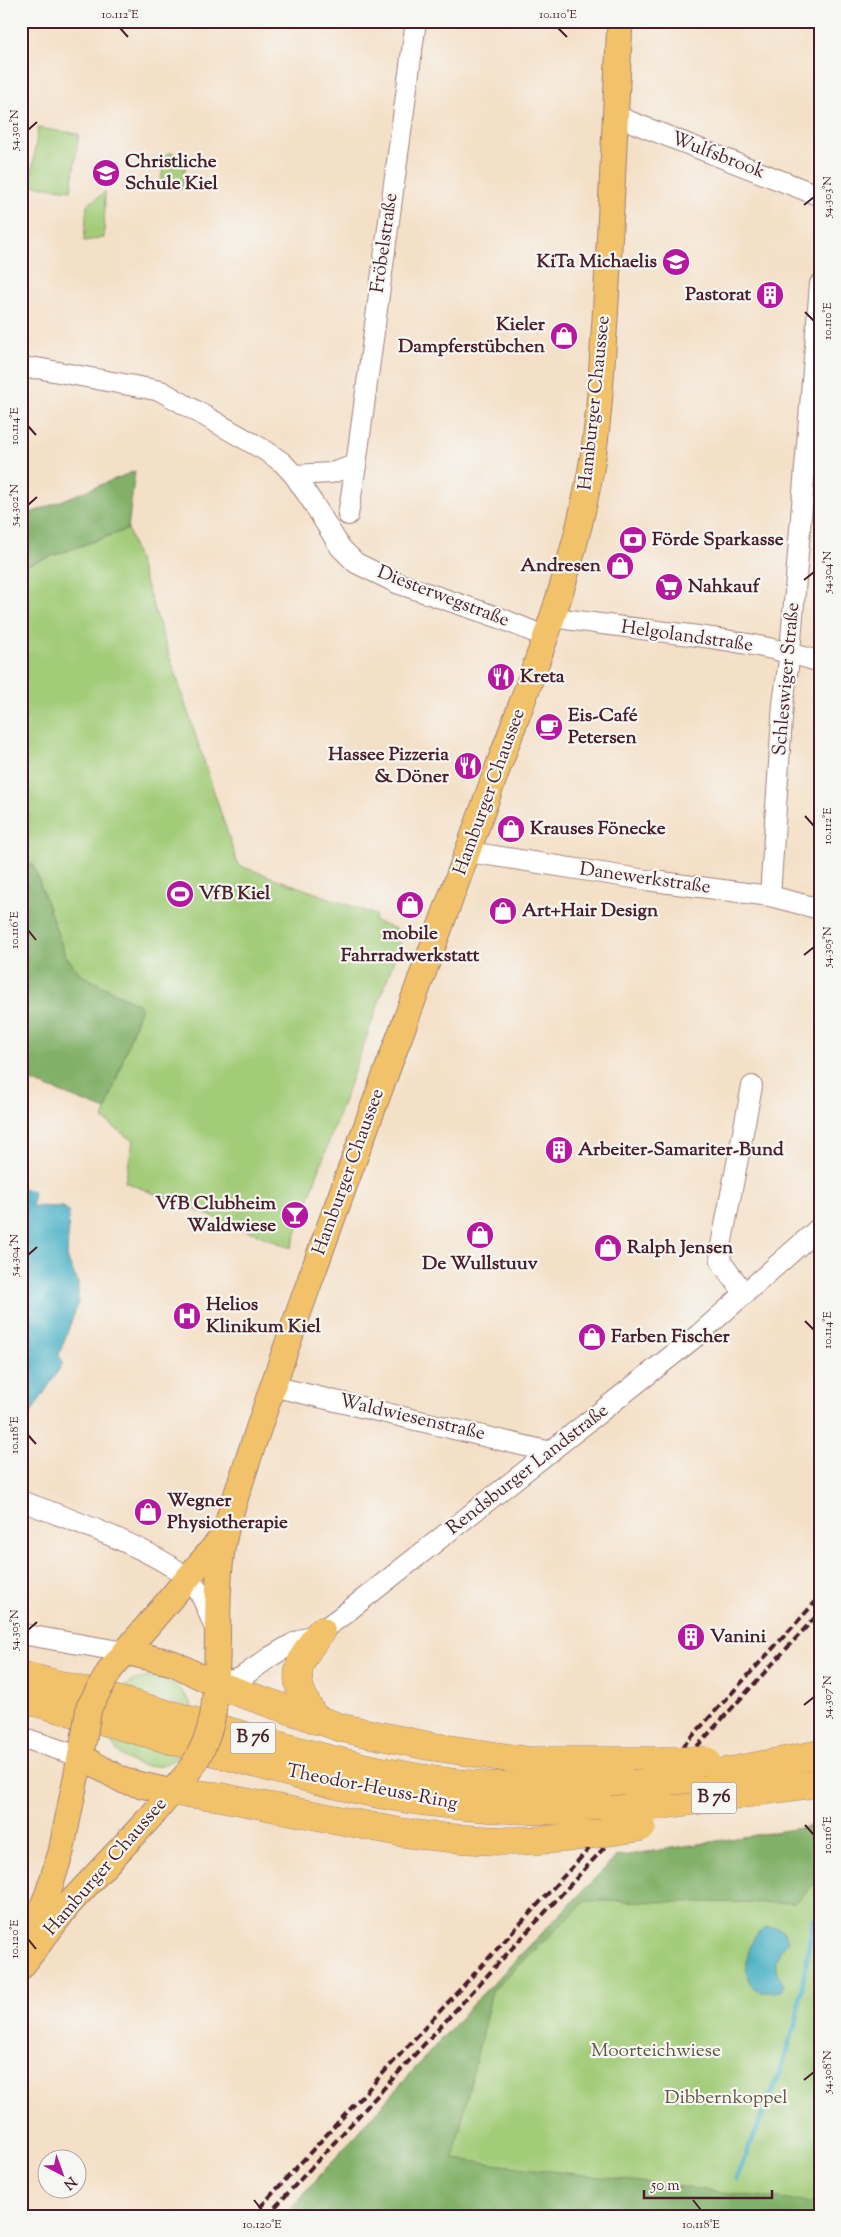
<svg xmlns="http://www.w3.org/2000/svg" width="841" height="2237" font-family="'Sorts Mill Goudy',serif">
<style>
.green{fill:#a2cc78;stroke:#767652}
.forest{fill:#81b068;stroke:#66684a}
.water{fill:#46b0c4;stroke:#486878}
.lines{fill:none;stroke-linecap:round;stroke-linejoin:round}
.stream{stroke:#46b0c4;stroke-width:5}
.minor-casing{stroke:#9f8079;stroke-width:22}
.major-casing{stroke:#9f8079;stroke-width:27}
.highway-casing{stroke:#9f8079;stroke-width:29}
.minor{stroke:#fff;stroke-width:20}
.major{stroke:#f2c26a;stroke-width:25}
.highway{stroke:#f2c26a;stroke-width:28}
.rail{stroke:#4a1f2b;stroke-width:4;stroke-dasharray:8 4;stroke-linecap:butt}
.major-bridge-casing{stroke:#9f8079;stroke-width:27;stroke-linecap:butt}
.highway-bridge-casing{stroke:#9f8079;stroke-width:29;stroke-linecap:butt}
.major-bridge{stroke:#f2c26a;stroke-width:25}
.highway-bridge{stroke:#f2c26a;stroke-width:28}
.ticks{fill:none;stroke:#4a1f2b;stroke-width:2}
.labels{text-anchor:middle;dominant-baseline:central;stroke-width:4.5;stroke-linejoin:round;paint-order:stroke}
.shield{fill:#f6f6f2;stroke:#7e6067;stroke-width:1}
.shield-label{font-size:18px;font-weight:bold;fill:#4a1f2b}
.street-label{font-size:19px;fill:#4a1f2b;stroke:#f6f6f2}
.poi-label{font-size:19px;font-weight:bold;fill:#4a1f2b;stroke:#f6f6f2;text-anchor:start}
.park-label{font-size:19px;fill:#645342;stroke:#f6f6f2}
.neatline{fill:none;stroke:#4a1f2b;stroke-width:2}
.ticks-label{font-size:12px;text-anchor:middle;fill:#4a1f2b}
</style>
<rect width="100%" height="100%" fill="#f6f6f2"/>
<filter id="ink" filterUnits="userSpaceOnUse"><feTurbulence type="fractalNoise" baseFrequency=".02" numOctaves="2"/><feDisplacementMap in="SourceGraphic" scale="10" xChannelSelector="R" yChannelSelector="G"/><feConvolveMatrix kernelMatrix="1 2 1 2 8 2 1 2 1" color-interpolation-filters="sRGB"/></filter>
<filter id="wash" filterUnits="userSpaceOnUse"><feTurbulence type="fractalNoise" baseFrequency=".0096" numOctaves="4" result="noise"/><feDisplacementMap in="SourceGraphic" scale="20" xChannelSelector="R" yChannelSelector="G"/><feGaussianBlur stdDeviation="1.12" result="paint"/><feColorMatrix in="noise" values="0 0 0 0 0 0 0 0 0 0 0 0 0 0 0 0 0 1.4 0 .05"/><feComposite in="paint" operator="in"/></filter>
<g filter="url(#wash)">
<rect width="100%" height="100%" fill="#f4e0c7"/>
<g class="green">
<path d="M38,128L79,134L71,190L30,185Z"/>
<path d="M169,153L187,155L182,189L160,185L165,156Z"/>
<path d="M105,192L104,238L84,241L87,205Z"/>
<path d="M128,529L238,865L376,915L374,921L404,932L291,1248L125,1182L133,1141L103,1119L141,1006L81,975L65,955L33,864L21,868V567Z"/>
<path d="M149,1677C170,1679 183,1687 192,1706L191,1708L122,1688L134,1680Z"/>
<path d="M110,1735L179,1756C155,1776 121,1766 109,1738Z"/>
<path d="M820,1825V2216H284L469,2008L616,1857Z"/>
</g>
<g class="forest">
<path d="M135,471L128,529L21,567V517Z"/>
<path d="M33,864L65,955L81,975L141,1006L106,1110L21,1077V868Z"/>
<path d="M820,1825V1879L794,1903L586,1901L492,1991L453,2159L820,2204V2216H284L469,2008L616,1857Z"/>
</g>
<g class="water">
<path d="M21,1188L34,1191L32,1206L63,1207L69,1211L67,1258L78,1283V1303L59,1355L63,1363L21,1429Z"/>
<path d="M766,1927L777,1928L784,1931L788,1941C773,1957 772,1967 784,1985L781,1991C773,1992 764,1994 757,1990C740,1980 747,1948 756,1935C759,1932 763,1929 766,1927Z"/>
</g>
<g class="lines">
<path class="stream" d="M736,2179L781,2070L797,2018L813,1921L820,1911"/>
</g>
</g>
<g filter="url(#ink)">
<g class="lines">
<defs>
<g id="minor">
<path d="M616,116L820,196"/>
<path d="M21,369L37,368L161,391L266,451L283,463L294,475L315,506L340,547L356,563L397,583L500,618L546,637"/>
<path d="M294,475L331,473L356,465L416,21"/>
<path d="M348,515L356,465"/>
<path d="M553,617C641,632 735,634 820,662"/>
<path d="M469,852L646,880L770,896L820,909"/>
<path d="M770,896L783,704L790,652L820,284"/>
<path d="M745,1294L721,1262L720,1251L752,1086"/>
<path d="M272,1386L551,1452"/>
<path d="M21,1501C60,1515 176,1556 197,1589C205,1601 210,1617 216,1631"/>
<path d="M21,1634L125,1652"/>
<path d="M217,1685L242,1677L270,1657L292,1644L321,1631L343,1615L698,1335L820,1227"/>
<path d="M21,1737L81,1757"/>
</g>
<g id="major">
<path d="M125,1652L173,1663L217,1685"/>
<path d="M110,1670L225,1534"/>
<path d="M214,1705C222,1643 211,1578 229,1518C307,1274 402,1036 488,795C524,694 566,596 587,490C599,434 601,376 605,319C611,220 615,120 620,21"/>
<path d="M81,1757L124,1781L172,1792"/>
<path d="M25,1946L47,1896L61,1852L84,1738"/>
<path d="M21,1967L69,1904L156,1811L185,1776"/>
</g>
<g id="highway">
<path d="M21,1675C76,1689 131,1703 186,1719C270,1743 353,1769 440,1781C504,1789 568,1788 633,1784"/>
<path d="M217,1685L342,1728L429,1746L529,1761H653"/>
<path d="M21,1698C89,1717 157,1736 225,1755C289,1773 354,1792 420,1801C483,1810 547,1812 612,1810"/>
<path d="M316,1720C291,1680 292,1669 321,1631"/>
<path d="M689,1779L820,1754"/>
<path d="M172,1792L215,1796L405,1833C467,1841 527,1845 588,1835"/>
<path d="M663,1805L820,1783"/>
</g>
</defs>
<use href="#minor" class="minor-casing"/>
<use href="#major" class="major-casing"/>
<use href="#highway" class="highway-casing"/>
<use href="#minor" class="minor"/>
<use href="#major" class="major"/>
<use href="#highway" class="highway"/>
<g class="rail">
<path d="M252,2216L820,1597"/>
<path d="M267,2216L820,1612"/>
</g>
<defs>
<g id="major-bridge">
<path d="M84,1738L89,1707L110,1670"/>
<path d="M188,1772C203,1752 211,1732 214,1707"/>
</g>
<g id="highway-bridge">
<path d="M653,1761H706"/>
<path d="M633,1784L689,1779"/>
<path d="M612,1810L663,1805"/>
<path d="M588,1835L642,1827"/>
</g>
</defs>
<use href="#major-bridge" class="major-bridge-casing"/>
<use href="#highway-bridge" class="highway-bridge-casing"/>
<use href="#major-bridge" class="major-bridge"/>
<use href="#highway-bridge" class="highway-bridge"/>
</g>
</g>
<path class="ticks" d="M120,28L128,37M558,28L567,37M28,130L37,122M804,205L814,197M805,312L814,321M28,426L36,435M28,505L37,497M804,580L814,572M805,816L814,826M28,930L36,940M804,955L814,947M28,1255L37,1247M805,1321L814,1330M28,1435L36,1444M28,1630L37,1622M804,1705L814,1697M805,1825L814,1835M28,1939L36,1949M804,2080L814,2072M254,2200L262,2210M693,2200L701,2210"/>
<defs>
<symbol id="school-disc" viewBox="-11 -11 22 22"><circle r="9.5" fill="#b5179e" stroke="#f6f6f2"/><path d="M0-5L7-2L0 1L-7-2ZM-4 1L0 2.5L4 1V4Q0 6-4 4Z" fill="#fff"/></symbol>
<symbol id="building-disc" viewBox="-11 -11 22 22"><circle r="9.5" fill="#b5179e" stroke="#f6f6f2"/><path d="M-4-6H4V6H1V3H-1V6H-4ZM-2.5-4.3h1.7v1.8h-1.7ZM.8-4.3h1.7v1.8H.8ZM-2.5-1h1.7V.8h-1.7ZM.8-1h1.7V.8H.8Z" fill="#fff"/></symbol>
<symbol id="shop-disc" viewBox="-11 -11 22 22"><circle r="9.5" fill="#b5179e" stroke="#f6f6f2"/><path d="M-5-2.5h2.3a2.7 3.5 0 0 1 5.4 0H5L5.5 6h-11ZM-1.5-2.5h3a1.5 2.3 0 0 0-3 0Z" fill="#fff"/></symbol>
<symbol id="bank-disc" viewBox="-11 -11 22 22"><circle r="9.5" fill="#b5179e" stroke="#f6f6f2"/><path d="M-6-4H6V4H-6ZM0-2.3a2.3 2.3 0 1 0 0 4.6a2.3 2.3 0 1 0 0-4.6Z" fill="#fff"/></symbol>
<symbol id="supermarket-disc" viewBox="-11 -11 22 22"><circle r="9.5" fill="#b5179e" stroke="#f6f6f2"/><path d="M-6-5.5h2.5l.6 2H6L4.5 2H-2.5L-4.4-4H-6ZM-1.5 3.2a1.3 1.3 0 1 0 .1 0ZM3 3.2a1.3 1.3 0 1 0 .1 0Z" fill="#fff"/></symbol>
<symbol id="restaurant-disc" viewBox="-11 -11 22 22"><circle r="9.5" fill="#b5179e" stroke="#f6f6f2"/><path d="M-5-6h1v4h1v-4h1v4h1v-4h1v5L-1.5 .5V6h-2V.5L-5-1ZM5-6V6H3V1.5H1.5Q1.5-4 5-6Z" fill="#fff"/></symbol>
<symbol id="cafe-disc" viewBox="-11 -11 22 22"><circle r="9.5" fill="#b5179e" stroke="#f6f6f2"/><path d="M-5.5-4.5H6V0H3Q3 3.5 0 3.5H-2.5Q-5.5 3.5-5.5 0ZM3-3.2v2h1.7v-2ZM-6 4.5H4V6H-6Z" fill="#fff"/></symbol>
<symbol id="stadium-disc" viewBox="-11 -11 22 22"><circle r="9.5" fill="#b5179e" stroke="#f6f6f2"/><path d="M0-5a6.5 5 0 1 0 0 10a6.5 5 0 1 0 0-10ZM-3.5-1.8h7v3.6h-7Z" fill="#fff"/></symbol>
<symbol id="bar-disc" viewBox="-11 -11 22 22"><circle r="9.5" fill="#b5179e" stroke="#f6f6f2"/><path d="M-6-5H6L.8 .8V4.5H3.5V6h-7V4.5H-.8V.8Z" fill="#fff"/></symbol>
<symbol id="hospital-disc" viewBox="-11 -11 22 22"><circle r="9.5" fill="#b5179e" stroke="#f6f6f2"/><path d="M-5-5h3v3.5h4V-5h3V5h-3V1.5h-4V5h-3Z" fill="#fff"/></symbol>
</defs>
<g fill-rule="evenodd">
<use href="#school-disc" x="90" y="157" width="32" height="32"/>
<use href="#school-disc" x="660" y="246" width="32" height="32"/>
<use href="#building-disc" x="754" y="279" width="32" height="32"/>
<use href="#shop-disc" x="548" y="320" width="32" height="32"/>
<use href="#bank-disc" x="617" y="524" width="32" height="32"/>
<use href="#shop-disc" x="604" y="550" width="32" height="32"/>
<use href="#supermarket-disc" x="653" y="571" width="32" height="32"/>
<use href="#restaurant-disc" x="485" y="661" width="32" height="32"/>
<use href="#cafe-disc" x="533" y="711" width="32" height="32"/>
<use href="#restaurant-disc" x="452" y="750" width="32" height="32"/>
<use href="#shop-disc" x="495" y="813" width="32" height="32"/>
<use href="#stadium-disc" x="164" y="878" width="32" height="32"/>
<use href="#shop-disc" x="394" y="889" width="32" height="32"/>
<use href="#shop-disc" x="487" y="895" width="32" height="32"/>
<use href="#building-disc" x="543" y="1134" width="32" height="32"/>
<use href="#bar-disc" x="279" y="1199" width="32" height="32"/>
<use href="#shop-disc" x="464" y="1219" width="32" height="32"/>
<use href="#shop-disc" x="592" y="1232" width="32" height="32"/>
<use href="#hospital-disc" x="171" y="1300" width="32" height="32"/>
<use href="#shop-disc" x="576" y="1321" width="32" height="32"/>
<use href="#shop-disc" x="132" y="1496" width="32" height="32"/>
<use href="#building-disc" x="675" y="1621" width="32" height="32"/>
</g>
<g class="labels">
<g class="shield">
<rect x="230.5" y="1722.5" width="45" height="31" rx="4"/>
<rect x="691.5" y="1782.5" width="45" height="31" rx="4"/>
</g>
<g class="shield-label">
<text x="253" y="1738">B 76</text>
<text x="714" y="1798">B 76</text>
</g>
<g class="street-label">
<text transform="translate(718 156) rotate(21)">Wulfsbrook</text>
<text transform="translate(385 243) rotate(-82)">Fröbelstraße</text>
<text transform="translate(595 403) rotate(-84)">Hamburger Chaussee</text>
<text transform="translate(443 597) rotate(21)">Diesterwegstraße</text>
<text transform="translate(687 637) rotate(8)">Helgolandstraße</text>
<text transform="translate(787 679) rotate(-85)">Schleswiger Straße</text>
<text transform="translate(490 792) rotate(-70)">Hamburger Chaussee</text>
<text transform="translate(645 879) rotate(8)">Danewerkstraße</text>
<text transform="translate(349 1172) rotate(-70)">Hamburger Chaussee</text>
<text transform="translate(412 1418) rotate(13)">Waldwiesenstraße</text>
<text transform="translate(528 1470) rotate(-38)">Rendsburger Landstraße</text>
<text transform="translate(372 1788) rotate(11)">Theodor-Heuss-Ring</text>
<text transform="translate(106 1867) rotate(-49)">Hamburger Chaussee</text>
</g>
<g class="poi-label">
<text x="125" y="162">Christliche<tspan x="125" dy="22">Schule Kiel</tspan></text>
<text x="657" y="262" text-anchor="end">KiTa Michaelis</text>
<text x="751" y="295" text-anchor="end">Pastorat</text>
<text x="545" y="325" text-anchor="end">Kieler<tspan x="545" dy="22">Dampferstübchen</tspan></text>
<text x="652" y="540">Förde Sparkasse</text>
<text x="601" y="566" text-anchor="end">Andresen</text>
<text x="688" y="587">Nahkauf</text>
<text x="520" y="677">Kreta</text>
<text x="568" y="716">Eis-Café<tspan x="568" dy="22">Petersen</tspan></text>
<text x="449" y="755" text-anchor="end">Hassee Pizzeria<tspan x="449" dy="22">&amp; Döner</tspan></text>
<text x="530" y="829">Krauses Fönecke</text>
<text x="199" y="894">VfB Kiel</text>
<text x="522" y="911">Art+Hair Design</text>
<text x="410" y="934" text-anchor="middle">mobile<tspan x="410" dy="22">Fahrradwerkstatt</tspan></text>
<text x="578" y="1150">Arbeiter-Samariter-Bund</text>
<text x="276" y="1204" text-anchor="end">VfB Clubheim<tspan x="276" dy="22">Waldwiese</tspan></text>
<text x="627" y="1248">Ralph Jensen</text>
<text x="480" y="1264" text-anchor="middle">De Wullstuuv</text>
<text x="206" y="1305">Helios<tspan x="206" dy="22">Klinikum Kiel</tspan></text>
<text x="611" y="1337">Farben Fischer</text>
<text x="167" y="1501">Wegner<tspan x="167" dy="22">Physiotherapie</tspan></text>
<text x="710" y="1637">Vanini</text>
</g>
<g class="park-label">
<text x="656" y="2051">Moorteichwiese</text>
<text x="726" y="2098">Dibbernkoppel</text>
</g>
</g>
<rect width="841" height="2237" fill="none" stroke="#f6f6f2" stroke-width="55"/>
<g transform="translate(62 2174) rotate(139)"><circle r="24" fill="#f6f6f2" stroke="#b1a0a2"/>
<path d="M0-4L9 19L0 12L-9 19Z" fill="#b5179e"/>
<text y="-8" font-size="14" font-weight="bold" text-anchor="middle" fill="#4a1f2b">N</text>
</g>
<path d="M644 2190v8h128v-8" fill="none" stroke="#4a1f2b" stroke-width="2.5"/>
<text x="651" y="2190" font-size="15" fill="#4a1f2b" stroke="#f6f6f2" stroke-width="4" paint-order="stroke">50 m</text>
<rect x="28" y="28" width="786" height="2182" class="neatline"/>
<g class="ticks-label">
<text x="120" y="18">10.112°E</text>
<text x="558" y="18">10.110°E</text>
<text transform="translate(14 130) rotate(-90)" y="4">54.301°N</text>
<text transform="translate(827 197) rotate(-90)" y="4">54.303°N</text>
<text transform="translate(827 321) rotate(-90)" y="4">10.110°E</text>
<text transform="translate(14 426) rotate(-90)" y="4">10.114°E</text>
<text transform="translate(14 505) rotate(-90)" y="4">54.302°N</text>
<text transform="translate(827 572) rotate(-90)" y="4">54.304°N</text>
<text transform="translate(827 826) rotate(-90)" y="4">10.112°E</text>
<text transform="translate(14 930) rotate(-90)" y="4">10.116°E</text>
<text transform="translate(827 947) rotate(-90)" y="4">54.305°N</text>
<text transform="translate(14 1255) rotate(-90)" y="4">54.304°N</text>
<text transform="translate(827 1330) rotate(-90)" y="4">10.114°E</text>
<text transform="translate(14 1435) rotate(-90)" y="4">10.118°E</text>
<text transform="translate(14 1630) rotate(-90)" y="4">54.305°N</text>
<text transform="translate(827 1697) rotate(-90)" y="4">54.307°N</text>
<text transform="translate(827 1835) rotate(-90)" y="4">10.116°E</text>
<text transform="translate(14 1939) rotate(-90)" y="4">10.120°E</text>
<text transform="translate(827 2072) rotate(-90)" y="4">54.308°N</text>
<text x="262" y="2228">10.120°E</text>
<text x="701" y="2228">10.118°E</text>
</g>
</svg>
